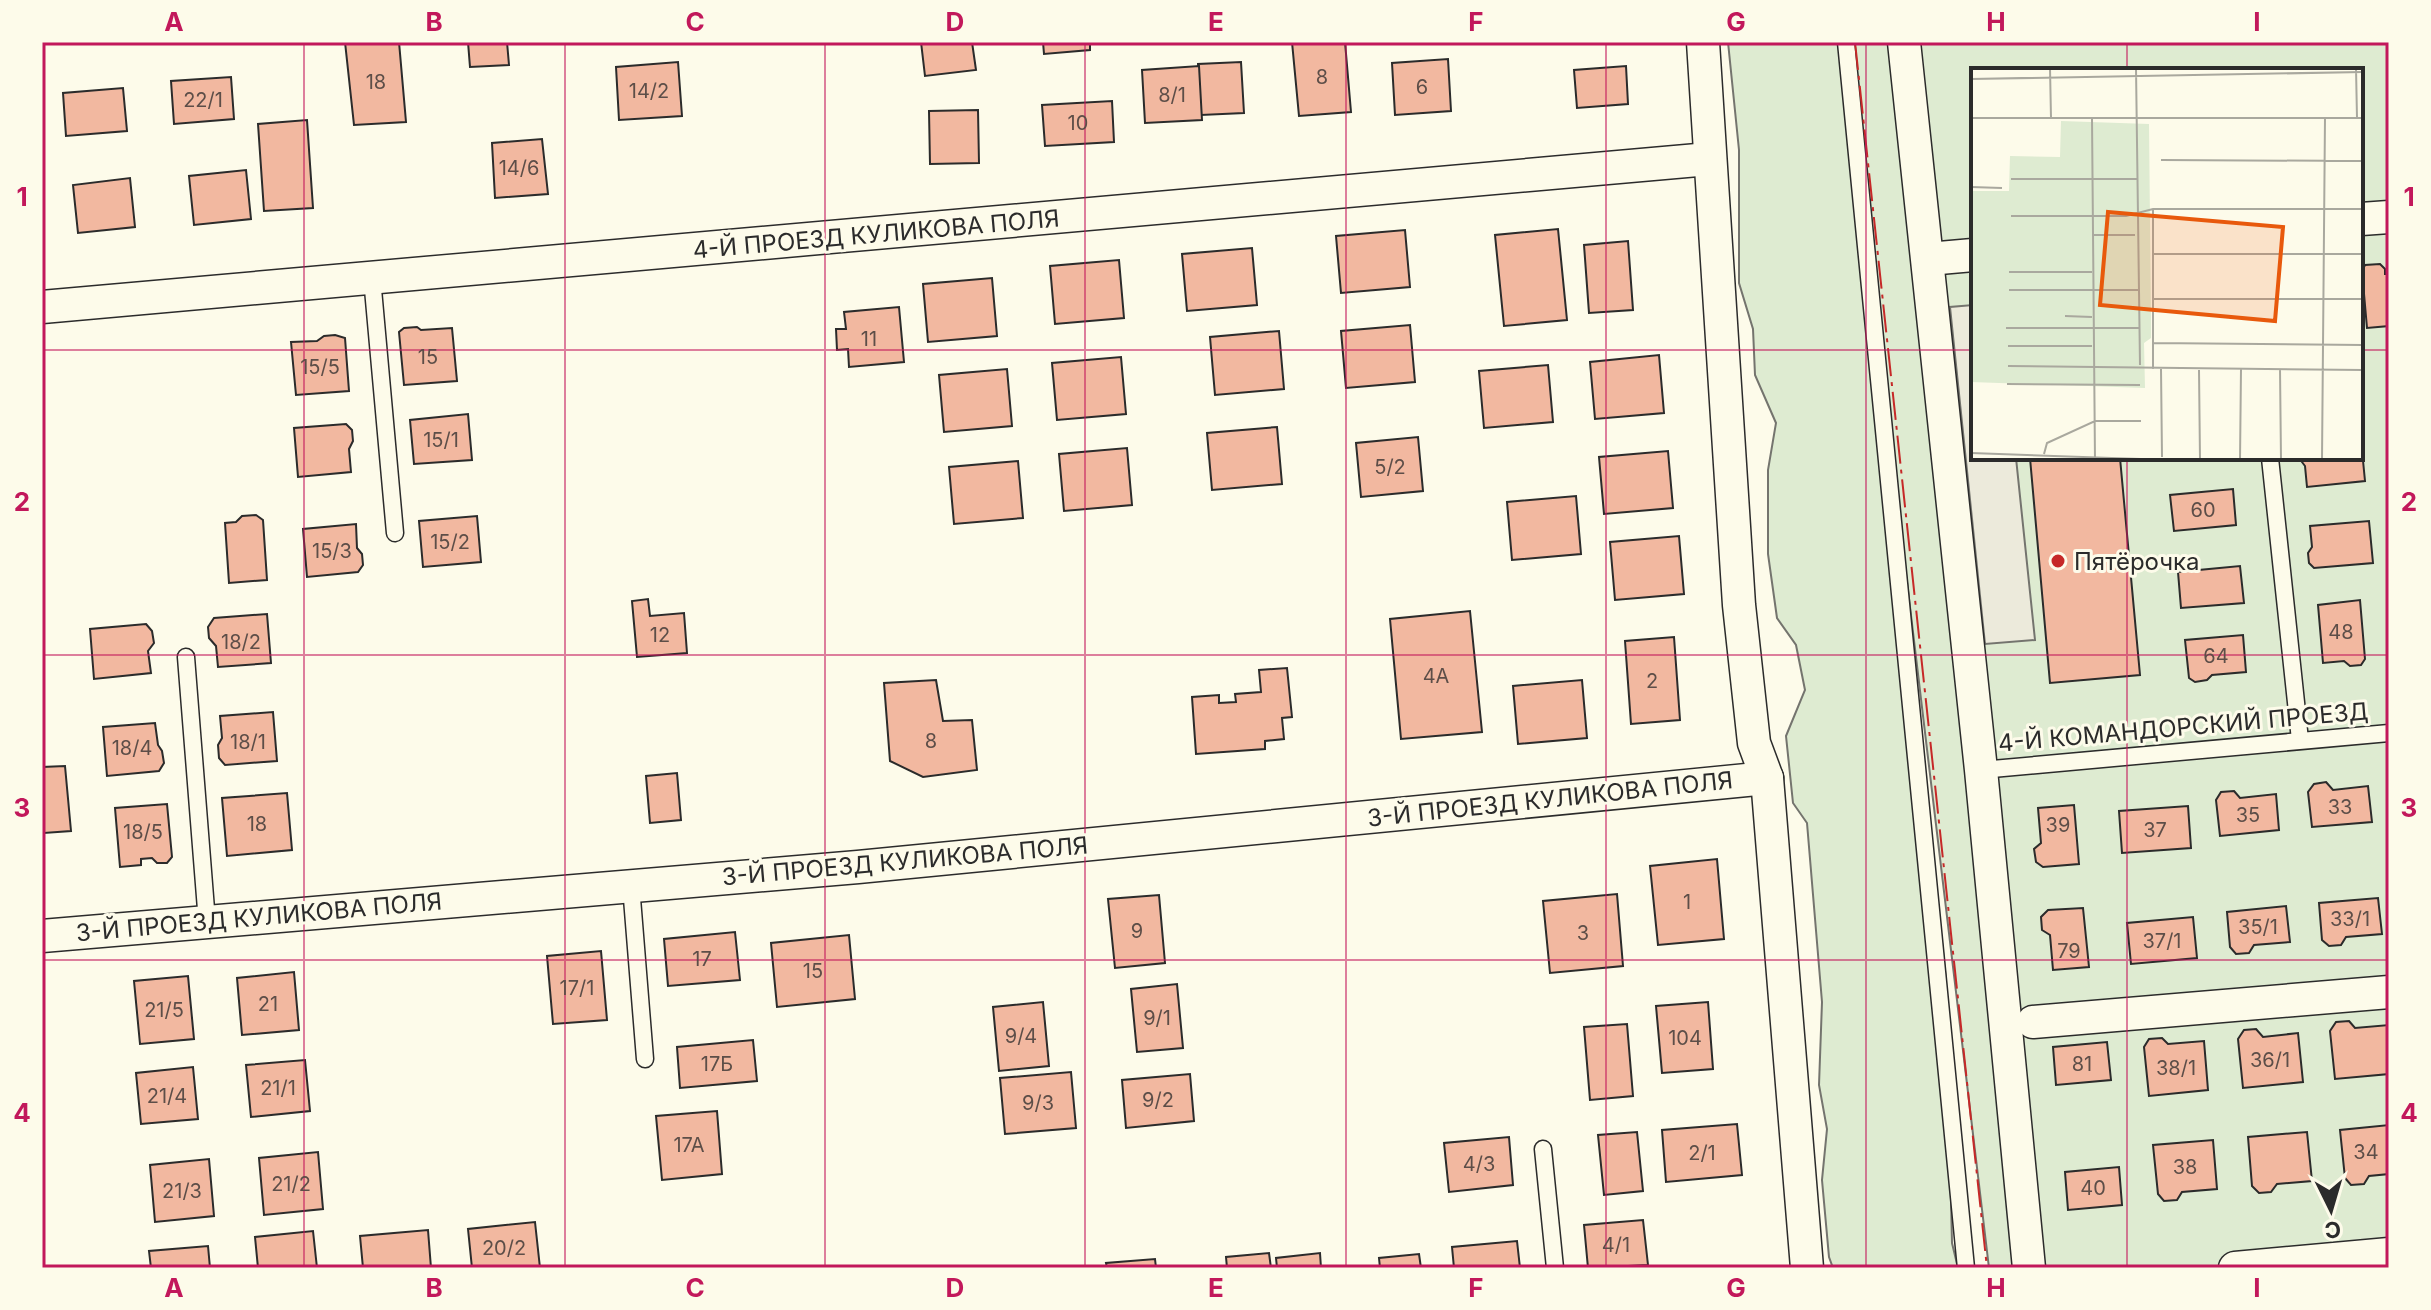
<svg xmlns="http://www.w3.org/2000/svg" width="2431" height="1310" font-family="Inter,sans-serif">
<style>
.green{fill:#deebd1;stroke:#74746e;stroke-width:2;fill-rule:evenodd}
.parking{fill:#eceadb;stroke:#74746e;stroke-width:2}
.building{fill:#f2b8a0;stroke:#2b2b2b;stroke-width:2}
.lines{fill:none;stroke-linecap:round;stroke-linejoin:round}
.service-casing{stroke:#2b2b2b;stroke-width:19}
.minor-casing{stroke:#2b2b2b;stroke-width:35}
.service{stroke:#fdfbea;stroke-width:16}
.minor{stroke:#fdfbea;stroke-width:32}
.power{stroke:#c62828;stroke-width:2;stroke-dasharray:28 6 4 6;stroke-linecap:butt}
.grid{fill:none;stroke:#c2185b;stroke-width:2;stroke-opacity:0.55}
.poi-dot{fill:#c62828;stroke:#fdfbea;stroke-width:3}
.labels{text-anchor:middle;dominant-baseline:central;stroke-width:6;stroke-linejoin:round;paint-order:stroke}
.number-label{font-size:20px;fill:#5d4e48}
.street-label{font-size:24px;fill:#2b2b2b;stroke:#fdfbea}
.poi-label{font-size:24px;fill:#2b2b2b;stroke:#fdfbea;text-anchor:start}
.inset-road{fill:none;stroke:#a9a89e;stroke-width:2}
.view{fill:#e8590c;fill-opacity:0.15;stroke:#e8590c;stroke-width:4}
.inset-edge{fill:none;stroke:#2b2b2b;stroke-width:4}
.neatline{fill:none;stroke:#c2185b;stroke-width:3}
.grid-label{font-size:26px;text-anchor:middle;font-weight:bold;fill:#c2185b}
</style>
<rect width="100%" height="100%" fill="#fdfbea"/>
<path class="green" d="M1728,42H2389V1268H1989L1880,356L1946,980L1952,1243L1958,1268H1833L1829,1257L1822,1180L1827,1129L1819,1085L1822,1002L1807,823L1793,803L1786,736L1805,690L1796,645L1777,618L1768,554V470L1776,423L1755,375L1753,329L1739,283V150ZM1973,70H2361V458H1973Z"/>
<path class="parking" d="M1973,305V458H2016L2035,640L1985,644L1950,307Z"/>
<g class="building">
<path d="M345,42H399L406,122L354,125Z"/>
<path d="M468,42H507L509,65L470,67Z"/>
<path d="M921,42H972L976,70L925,76Z"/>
<path d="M1043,42H1090V50L1044,54Z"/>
<path d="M1292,42H1345L1351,112L1299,116Z"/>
<path d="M1448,59L1451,111L1395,115L1392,63Z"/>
<path d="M678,62L682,116L619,120L616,67Z"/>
<path d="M1241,62L1244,113L1201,115L1198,64Z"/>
<path d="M1199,66L1202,120L1145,123L1142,70Z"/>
<path d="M1626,66L1628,104L1577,108L1574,70Z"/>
<path d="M231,77L234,119L174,124L171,81Z"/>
<path d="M123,88L127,131L66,136L63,93Z"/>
<path d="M1112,101L1114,142L1045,146L1042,105Z"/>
<path d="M978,110L979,163L930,164L929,111Z"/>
<path d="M307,120L313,208L264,211L258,124Z"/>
<path d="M542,139L548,194L495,198L492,143Z"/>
<path d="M246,170L251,219L194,225L189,176Z"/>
<path d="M130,178L135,227L78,233L73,185Z"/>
<path d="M1558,229L1567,320L1504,326L1495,235Z"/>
<path d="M1405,230L1410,287L1341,293L1336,236Z"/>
<path d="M1628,241L1633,310L1589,313L1584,245Z"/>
<path d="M1252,248L1257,305L1187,311L1182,254Z"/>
<path d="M1119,260L1124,318L1055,324L1050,266Z"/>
<path d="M2380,264L2385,269V274H2389V326L2367,328L2362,271L2365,265Z"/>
<path d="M992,278L997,336L928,342L923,284Z"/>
<path d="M899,307L904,362L849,367L848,349L837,350L836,329H846L844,312Z"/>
<path d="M1410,325L1415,382L1346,388L1341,331Z"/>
<path d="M417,327L421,330L452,328L457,381L404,385L399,332L404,328Z"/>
<path d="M1279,331L1284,389L1215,395L1210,337Z"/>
<path d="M335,335L345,338L349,391L296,395L291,342L317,341L324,336Z"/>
<path d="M1659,355L1664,413L1595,419L1590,362Z"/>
<path d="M1121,357L1126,414L1057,420L1052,363Z"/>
<path d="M1548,365L1553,422L1484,428L1479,371Z"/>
<path d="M1007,369L1012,426L944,432L939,375Z"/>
<path d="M468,414L472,460L414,464L410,420Z"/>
<path d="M346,424L352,430L353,441L349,449L351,472L298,477L294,428Z"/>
<path d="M1277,427L1282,484L1212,490L1207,433Z"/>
<path d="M1418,437L1423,491L1361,497L1356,443Z"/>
<path d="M2361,440L2365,481L2307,487L2305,466L2299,458H2361Z"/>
<path d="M1127,448L1132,505L1064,511L1059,454Z"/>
<path d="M1668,451L1673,508L1604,514L1599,457Z"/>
<path d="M2030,458H2120L2140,675L2050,683Z"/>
<path d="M1018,461L1023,518L954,524L949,467Z"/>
<path d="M2233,489L2236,525L2174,531L2170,495Z"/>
<path d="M1576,496L1581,554L1512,560L1507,502Z"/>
<path d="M256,515L263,520L267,580L229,583L225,523L236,522L242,516Z"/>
<path d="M477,516L481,562L423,567L419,521Z"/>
<path d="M2369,521L2373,563L2314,568L2309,563L2308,553L2312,547L2310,526Z"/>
<path d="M356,524L357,548L362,554L363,565L358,572L307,577L303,529Z"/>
<path d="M1679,536L1684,594L1615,600L1610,542Z"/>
<path d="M2240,566L2244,603L2181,608L2178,572Z"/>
<path d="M648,599L650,616L684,613L687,653L637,657L632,601Z"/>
<path d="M2360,600L2365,659L2361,665L2350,666L2344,661L2323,663L2318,605Z"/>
<path d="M1470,611L1482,732L1401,739L1390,619Z"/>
<path d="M267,614L271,663L218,667L216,646L209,638L208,627L214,618Z"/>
<path d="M146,624L152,631L154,643L148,651L151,673L94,679L90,629Z"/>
<path d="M2243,635L2246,672L2212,675L2207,680L2195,682L2189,678L2185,640Z"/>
<path d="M1674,637L1680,720L1631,724L1625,641Z"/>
<path d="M1287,668L1292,717L1282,718L1284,739L1265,741V749L1196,754L1192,697L1219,695V703L1236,702L1235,694L1261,692L1259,670Z"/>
<path d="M936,680L943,721L972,720L977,770L923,777L890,761L884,683Z"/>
<path d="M1582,680L1587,738L1518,744L1513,686Z"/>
<path d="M273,712L277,761L225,765L219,758L218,745L222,738L220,716Z"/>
<path d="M155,723L158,745L162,751L164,763L159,771L107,776L103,727Z"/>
<path d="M65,766L71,831L44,833L42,767Z"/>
<path d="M677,773L681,820L650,823L646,776Z"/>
<path d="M2326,782L2333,790L2368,786L2372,822L2312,827L2308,792L2314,784Z"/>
<path d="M2234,791L2240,798L2276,794L2279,830L2220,836L2216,800L2221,792Z"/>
<path d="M287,793L292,850L227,856L222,798Z"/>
<path d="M167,804L172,857L167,863H157L152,858L141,859V865L120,867L115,808Z"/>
<path d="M2074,805L2079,864L2043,867L2036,862L2034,849L2041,843L2038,808Z"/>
<path d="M2188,806L2191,848L2122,853L2119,811Z"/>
<path d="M1717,859L1724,939L1658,945L1650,866Z"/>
<path d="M1617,894L1623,966L1550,973L1543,901Z"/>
<path d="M1159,895L1165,963L1115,968L1108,899Z"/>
<path d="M2378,898L2382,934L2346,937L2341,945L2329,946L2322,940L2319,903Z"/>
<path d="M2286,906L2290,942L2254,945L2249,953L2236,954L2230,947L2227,912Z"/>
<path d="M2083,908L2089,967L2053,970L2050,935L2042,930L2041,917L2048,910Z"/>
<path d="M2193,917L2197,958L2131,964L2127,923Z"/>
<path d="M735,932L740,980L668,986L664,939Z"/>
<path d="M849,935L855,999L777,1007L771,943Z"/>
<path d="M601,951L607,1020L553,1024L547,956Z"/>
<path d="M294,972L299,1030L242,1035L237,978Z"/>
<path d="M188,976L194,1039L140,1044L134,981Z"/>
<path d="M1177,984L1183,1048L1137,1052L1131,989Z"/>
<path d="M1043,1002L1049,1066L999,1071L993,1007Z"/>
<path d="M1708,1002L1713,1069L1662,1073L1656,1006Z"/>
<path d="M2349,1021L2355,1028L2389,1025V1074L2335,1079L2330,1031L2336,1022Z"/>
<path d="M1627,1024L1633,1096L1590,1100L1584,1027Z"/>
<path d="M2256,1029L2263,1037L2298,1033L2303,1082L2243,1088L2238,1039L2244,1030Z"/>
<path d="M2162,1038L2168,1044L2204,1041L2208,1090L2149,1096L2144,1047L2149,1039Z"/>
<path d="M753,1040L757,1081L680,1088L677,1047Z"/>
<path d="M2107,1042L2111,1080L2056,1085L2053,1047Z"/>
<path d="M305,1060L310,1111L251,1117L246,1065Z"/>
<path d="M193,1067L198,1119L141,1124L136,1073Z"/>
<path d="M1071,1072L1076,1128L1005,1134L1000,1078Z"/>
<path d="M1190,1074L1194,1121L1126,1128L1122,1080Z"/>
<path d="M717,1111L722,1174L662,1180L656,1116Z"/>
<path d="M1737,1124L1742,1175L1666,1182L1662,1130Z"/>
<path d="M2389,1125V1174L2369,1176L2364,1184L2351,1185L2345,1178L2340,1130Z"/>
<path d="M1637,1132L1643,1191L1604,1195L1598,1135Z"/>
<path d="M2307,1132L2312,1181L2277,1184L2271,1192L2259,1193L2252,1186L2248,1137Z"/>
<path d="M1509,1137L1513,1185L1449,1192L1444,1143Z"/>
<path d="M2213,1140L2217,1189L2182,1192L2177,1200L2164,1201L2158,1194L2153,1145Z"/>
<path d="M318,1152L323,1209L264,1215L259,1158Z"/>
<path d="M209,1159L214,1216L155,1222L150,1165Z"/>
<path d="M2119,1167L2122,1205L2068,1210L2065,1172Z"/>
<path d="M1643,1220L1648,1265L1588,1268L1584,1225Z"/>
<path d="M535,1222L540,1268H472L468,1229Z"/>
<path d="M428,1230L431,1268H363L360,1236Z"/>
<path d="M313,1231L317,1268H258L255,1237Z"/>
<path d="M1517,1241L1520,1268H1454L1452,1247Z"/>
<path d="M208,1246L210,1268H151L149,1251Z"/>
<path d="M1269,1253L1271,1268H1227L1226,1257Z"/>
<path d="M1320,1253L1321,1268H1277L1276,1258Z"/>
<path d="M1419,1254L1421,1268H1380L1379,1258Z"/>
<path d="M1155,1259L1156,1268H1107L1106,1263Z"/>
</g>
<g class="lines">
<defs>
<g id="service">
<path d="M1846,42L1966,1268"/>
<path d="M372,278L395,533"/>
<path d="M2270,458L2300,740"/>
<path d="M186,657L207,922"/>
<path d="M1981,770L2389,733"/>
<path d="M631,886L645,1059"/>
<path d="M1543,1149L1555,1268"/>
</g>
<g id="minor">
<path d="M1703,42L1739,605L1754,743L1767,778L1807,1268"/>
<path d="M1904,42L1981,770L2029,1268"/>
<path d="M2361,219L2389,217"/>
<path d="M1928,259L1973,255"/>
<path d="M42,307L1709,159"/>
<path d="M42,936L858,867L1767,778"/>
<path d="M2033,1022L2389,992"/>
<path d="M2235,1268L2389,1254"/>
</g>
</defs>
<use href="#service" class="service-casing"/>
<use href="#minor" class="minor-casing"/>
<use href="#service" class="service"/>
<use href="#minor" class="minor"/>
<path class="power" d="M1855,42L1987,1268"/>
</g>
<path class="grid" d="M304,42V1268M565,42V1268M825,42V1268M1085,42V1268M1346,42V1268M1606,42V1268M1866,42V1268M2127,42V70M42,350H1973M2361,350H2389M2127,458V1268M42,655H2389M42,960H2389"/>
<circle class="poi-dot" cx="2058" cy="561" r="8"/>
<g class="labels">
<g class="number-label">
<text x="1322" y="77">8</text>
<text x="376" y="82">18</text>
<text x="1422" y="87">6</text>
<text x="649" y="91">14/2</text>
<text x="1172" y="95">8/1</text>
<text x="203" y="100">22/1</text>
<text x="1078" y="123">10</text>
<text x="519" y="168">14/6</text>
<text x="869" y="339">11</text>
<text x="428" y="357">15</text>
<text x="320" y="367">15/5</text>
<text x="441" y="440">15/1</text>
<text x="1390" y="467">5/2</text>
<text x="2203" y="510">60</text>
<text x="450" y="542">15/2</text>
<text x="332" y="551">15/3</text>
<text x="2341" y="632">48</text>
<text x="660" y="635">12</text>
<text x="241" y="642">18/2</text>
<text x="2216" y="656">64</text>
<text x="1436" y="676">4А</text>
<text x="1652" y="681">2</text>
<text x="931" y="741">8</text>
<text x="248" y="742">18/1</text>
<text x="132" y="748">18/4</text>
<text x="2340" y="807">33</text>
<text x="2248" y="815">35</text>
<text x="257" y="824">18</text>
<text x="2058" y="825">39</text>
<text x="2155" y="830">37</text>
<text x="143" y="832">18/5</text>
<text x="1687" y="902">1</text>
<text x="2350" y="919">33/1</text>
<text x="2258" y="927">35/1</text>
<text x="1137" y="931">9</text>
<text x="1583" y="933">3</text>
<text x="2162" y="941">37/1</text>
<text x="2069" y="951">79</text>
<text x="702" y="959">17</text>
<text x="813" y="971">15</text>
<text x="577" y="988">17/1</text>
<text x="268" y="1004">21</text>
<text x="164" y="1010">21/5</text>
<text x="1157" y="1018">9/1</text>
<text x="1021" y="1036">9/4</text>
<text x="1685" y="1038">104</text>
<text x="2270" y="1060">36/1</text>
<text x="717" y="1064">17Б</text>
<text x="2082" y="1064">81</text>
<text x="2176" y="1068">38/1</text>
<text x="278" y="1088">21/1</text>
<text x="167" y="1096">21/4</text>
<text x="1158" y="1100">9/2</text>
<text x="1038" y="1103">9/3</text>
<text x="689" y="1145">17А</text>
<text x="2366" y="1152">34</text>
<text x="1702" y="1153">2/1</text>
<text x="1479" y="1164">4/3</text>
<text x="2185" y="1167">38</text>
<text x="291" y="1184">21/2</text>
<text x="2093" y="1188">40</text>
<text x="182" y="1191">21/3</text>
<text x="1616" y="1245">4/1</text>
<text x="504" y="1248">20/2</text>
</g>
<g class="street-label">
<text transform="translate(876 234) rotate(-5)">4-Й ПРОЕЗД КУЛИКОВА ПОЛЯ</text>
<text transform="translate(2183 727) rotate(-5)">4-Й КОМАНДОРСКИЙ ПРОЕЗД</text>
<text transform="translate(1550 799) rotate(-6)">3-Й ПРОЕЗД КУЛИКОВА ПОЛЯ</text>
<text transform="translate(905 861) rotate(-5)">3-Й ПРОЕЗД КУЛИКОВА ПОЛЯ</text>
<text transform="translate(259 917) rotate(-5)">3-Й ПРОЕЗД КУЛИКОВА ПОЛЯ</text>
</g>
<g class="poi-label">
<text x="2074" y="561">Пятёрочка</text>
</g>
</g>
<g transform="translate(1971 68)">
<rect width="392" height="392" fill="#fdfbea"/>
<path d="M90,53L178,56L180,251V270L173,275L174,320L0,314V123H38L39,88L89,89Z" fill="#deebd1"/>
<path class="inset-road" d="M79,0L80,50M165,0L169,297M385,0L386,50M0,11L392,4M0,50H392M121,50L124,392M190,92L392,93M40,111H166M0,119L31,120M182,141V301M40,148H155L182,141H392M121,167H164M182,186H392M38,204H121M38,222H167M182,231H392M94,248L121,249M35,260H168M182,275L392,277M37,278H121M37,298L392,302M190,301L191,389M309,301L310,392M228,302L229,392M36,316L169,317M0,385L170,391M73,386L76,375L124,353H170M269,392L270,301M351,392L354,49"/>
<path class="view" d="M137,144L312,159L304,253L129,237Z"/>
<rect width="392" height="392" class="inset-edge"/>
</g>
<rect width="2431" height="1310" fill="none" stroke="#fdfbea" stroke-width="88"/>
<g transform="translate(2331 1210) rotate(175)" stroke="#fdfbea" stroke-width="6" paint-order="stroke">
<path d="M0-6L14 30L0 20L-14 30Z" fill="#2b2b2b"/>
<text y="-12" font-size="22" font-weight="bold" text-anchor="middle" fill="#2b2b2b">С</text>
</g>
<rect x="44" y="44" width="2343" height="1222" class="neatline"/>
<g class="grid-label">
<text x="174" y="31">A</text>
<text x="434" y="31">B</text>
<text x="695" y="31">C</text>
<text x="955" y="31">D</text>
<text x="1216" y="31">E</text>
<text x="1476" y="31">F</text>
<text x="1736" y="31">G</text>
<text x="1996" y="31">H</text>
<text x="2257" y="31">I</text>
<text x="22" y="206">1</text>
<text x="2409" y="206">1</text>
<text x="22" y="511">2</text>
<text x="2409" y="511">2</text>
<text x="22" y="817">3</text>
<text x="2409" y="817">3</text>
<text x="22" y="1122">4</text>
<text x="2409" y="1122">4</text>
<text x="174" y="1297">A</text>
<text x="434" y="1297">B</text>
<text x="695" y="1297">C</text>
<text x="955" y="1297">D</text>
<text x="1216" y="1297">E</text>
<text x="1476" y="1297">F</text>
<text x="1736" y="1297">G</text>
<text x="1996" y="1297">H</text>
<text x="2257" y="1297">I</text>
</g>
</svg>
